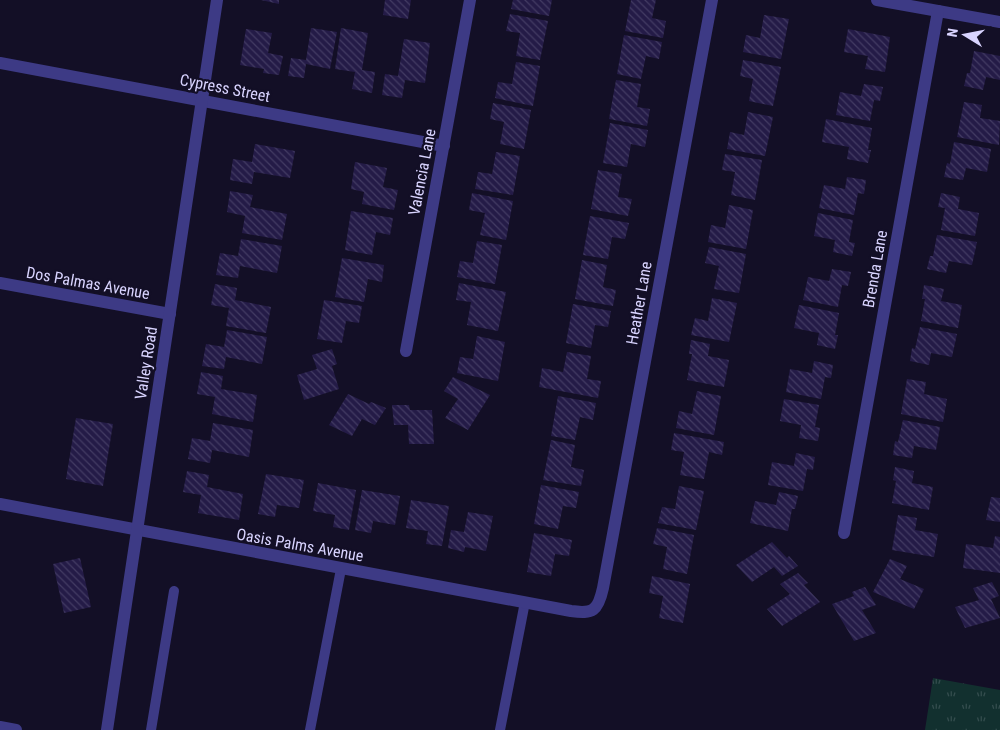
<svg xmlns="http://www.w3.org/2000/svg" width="1000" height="730" font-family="'Roboto Condensed',sans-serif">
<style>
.grass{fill:url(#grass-tufts)}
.building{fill:url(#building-back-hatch)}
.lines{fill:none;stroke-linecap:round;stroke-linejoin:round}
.lane{stroke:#3d3a85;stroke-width:10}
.street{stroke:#3d3a85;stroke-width:12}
.labels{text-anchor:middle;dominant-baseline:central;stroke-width:4.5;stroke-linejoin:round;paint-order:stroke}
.street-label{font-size:16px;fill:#d9d4ff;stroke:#130f26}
</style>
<defs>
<pattern id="grass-tufts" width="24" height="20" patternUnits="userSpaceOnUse" patternTransform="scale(1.25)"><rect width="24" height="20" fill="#12302f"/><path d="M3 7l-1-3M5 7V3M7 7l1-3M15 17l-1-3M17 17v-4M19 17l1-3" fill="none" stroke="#344d4e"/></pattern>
<pattern id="building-back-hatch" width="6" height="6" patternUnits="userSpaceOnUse" patternTransform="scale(1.25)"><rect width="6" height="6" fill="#241b47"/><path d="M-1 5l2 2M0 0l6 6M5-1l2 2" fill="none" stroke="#433b63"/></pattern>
</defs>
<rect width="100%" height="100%" fill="#130f26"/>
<path class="grass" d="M933,678L1000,690V730H925Z"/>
<g class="building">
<path d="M261,0H279V4Z"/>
<path d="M385,0H411L408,19L383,15Z"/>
<path d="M513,0H552L549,16L511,9Z"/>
<path d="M631,0H656L652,18L666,21L663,38L625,31Z"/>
<path d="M510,14L548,21L540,60L516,56L520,33L506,31Z"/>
<path d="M764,15L789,19L781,59L743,52L746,35L760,38Z"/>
<path d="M311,28L337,32L330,69L306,64L304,78L288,76L291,58L306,60Z"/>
<path d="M341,28L368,33L362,70L375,72L372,93L352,89L355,72L335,69Z"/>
<path d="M246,29L272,33L268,53L283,56L279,75L263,73L264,69L240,65Z"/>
<path d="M848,29L890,37L885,72L865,69L868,56L844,52Z"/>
<path d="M624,35L662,42L659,59L646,56L641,79L617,74Z"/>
<path d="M404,39L430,43L425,83L405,80L402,98L382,95L385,74L398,76Z"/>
<path d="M974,51L1000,56V80L986,77L983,90L964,86L967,73H970Z"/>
<path d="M743,60L781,67L773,106L749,101L753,79L740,76Z"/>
<path d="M516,62L540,66L533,106L495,98L498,82L512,84Z"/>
<path d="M616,80L641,84L637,107L650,109L647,126L609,119Z"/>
<path d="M864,84L883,87L880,101L874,100L870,121L836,115L840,92L861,96Z"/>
<path d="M964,102L982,105L980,118L1000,121L999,145L957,137Z"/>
<path d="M493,103L531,110L524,149L500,144L504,122L490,119Z"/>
<path d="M748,112L773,117L765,156L727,149L730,132L744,135Z"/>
<path d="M826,119L872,128L868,150H871L868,163L847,159L849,147L822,142Z"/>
<path d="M610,123L648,130L645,147L631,144L627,167L603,163Z"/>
<path d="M954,142L991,149L987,172L966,168L963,180L944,177L947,163L950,164Z"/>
<path d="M255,144L295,151L290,178L254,172L252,184L230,180L233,159L252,162Z"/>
<path d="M496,152L520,156L513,195L475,189L478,172L492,174Z"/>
<path d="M725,154L762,160L755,200L731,195L735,172L722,170Z"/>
<path d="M355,162L387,168L383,187L398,190L394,210L362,204L364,192L351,189Z"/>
<path d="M598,170L622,174L618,197L632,199L628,216L591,209Z"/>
<path d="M847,177L866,180L864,194L858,193L854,215L819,208L824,185L845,189Z"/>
<path d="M230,191L253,195L250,207L287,214L282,240L242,233L245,216L227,212Z"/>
<path d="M472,193L513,201L506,240L480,235L485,213L469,210Z"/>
<path d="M941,193L960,197L958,209L979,213L975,236L941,230L945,208L938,207Z"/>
<path d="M729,205L753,210L746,249L708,242L711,225L725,228Z"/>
<path d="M351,211L393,218L390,235L376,232L372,255L345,250Z"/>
<path d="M818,213L853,220L849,242L855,243L852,256L833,252L835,240L814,236Z"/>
<path d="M590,216L629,223L625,239L612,237L608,259L583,255Z"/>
<path d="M937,235L977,242L972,265L949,261L946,273L927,269L930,256H933Z"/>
<path d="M241,239L282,246L277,273L240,266L238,278L216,275L220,253L238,256Z"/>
<path d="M477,241L502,245L495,284L457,277L460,261L473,263Z"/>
<path d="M709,247L746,254L739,293L714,289L719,266L705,263Z"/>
<path d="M342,258L384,265L382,282L368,279L364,302L335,297Z"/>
<path d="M582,260L607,265L603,287L616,290L613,306L575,299Z"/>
<path d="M832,269L851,272L848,286L842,285L838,307L803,300L808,277L829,281Z"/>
<path d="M459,283L506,292L498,331L467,325L471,302L456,300Z"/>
<path d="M215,284L237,288L235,300L271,307L266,333L226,326L229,308L211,305Z"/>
<path d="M924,285L944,289L941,301L962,305L958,328L921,321L925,299H922Z"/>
<path d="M712,298L737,303L729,342L691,335L695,318L708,321Z"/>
<path d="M324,300L362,306L359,323L346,321L342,343L317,339Z"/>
<path d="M573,304L611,311L608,327L595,325L591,348L566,343Z"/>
<path d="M799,305L839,313L835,335H838L835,349L817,345L819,333L794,328Z"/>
<path d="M920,327L957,334L952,357L931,353L929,365L910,361L912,348L915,349Z"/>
<path d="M227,330L267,337L262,364L226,357L224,369L202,366L206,344L224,347Z"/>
<path d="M477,336L505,342L498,381L457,373L460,357L473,359Z"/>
<path d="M691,340L710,344L708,356L729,360L724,387L687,380L692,354H689Z"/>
<path d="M332,349L337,364L332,366L339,389L304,400L297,375L317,369L312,355Z"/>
<path d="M567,352L591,356L587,379L601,381L598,398L539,387L542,368L563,372Z"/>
<path d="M814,361L833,365L831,378L825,377L821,399L786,392L790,369L812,373Z"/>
<path d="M201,372L223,376L221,389L257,395L253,422L212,414L215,397L197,394Z"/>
<path d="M453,377L490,395L468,430L445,418L458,399L444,391Z"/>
<path d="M907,379L926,382L924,394L947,399L943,422L901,414Z"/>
<path d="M697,391L721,396L714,435L676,428L679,411L692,414Z"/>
<path d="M348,394L369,404L371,402L386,408L375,425L362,419L352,436L329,425Z"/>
<path d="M558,396L596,403L593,420L580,417L575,440L551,436Z"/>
<path d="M784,399L819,405L815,427L820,428L818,441L799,438L801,425L780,421Z"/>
<path d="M392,405H409L410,410H432L434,444H409L408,425H394Z"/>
<path d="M76,418L113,424L103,486L66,479Z"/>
<path d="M903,420L940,427L936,450L914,446L912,458L893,455L895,441L898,442Z"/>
<path d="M213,423L253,430L249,457L212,450L210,463L188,459L192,438L210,441Z"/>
<path d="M674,433L724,442L722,455L709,452L704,479L680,475L684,452L671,450Z"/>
<path d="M551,440L575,445L571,467L584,470L581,486L543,480Z"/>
<path d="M796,453L815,457L813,470L807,469L803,491L768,485L772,462L794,466Z"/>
<path d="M895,467L914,471L912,483L933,487L929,510L892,503L896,481L893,480Z"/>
<path d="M187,471L209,475L207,487L243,494L239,520L198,513L201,495L183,492Z"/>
<path d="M266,474L304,480L299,508L277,505L275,517L258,514Z"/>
<path d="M318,483L356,490L349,530L333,527L335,515L313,511Z"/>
<path d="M541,485L579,492L576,508L563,506L558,529L534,524Z"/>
<path d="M679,486L704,491L696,530L658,523L662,507L675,509Z"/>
<path d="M362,490L400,496L395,525L373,521L371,533L355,530Z"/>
<path d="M779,492L798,496L795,509H792L788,531L750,523L755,501L776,505Z"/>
<path d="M991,497L1000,498V522L986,520Z"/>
<path d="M411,500L449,506L442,546L426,544L428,531L406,528Z"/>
<path d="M468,512L493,516L486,551L465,547L464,552L448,548L451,530L464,532Z"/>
<path d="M898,515L917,518L915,530L938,534L934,557L892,550Z"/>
<path d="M657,528L694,535L687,574L663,569L667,547L653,544Z"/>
<path d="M534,533L572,540L569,556L555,554L551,576L527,572Z"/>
<path d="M995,536L1000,537V573L963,568L966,544L993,548Z"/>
<path d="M772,542L787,558L789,556L798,566L782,576L774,567L752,582L736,565Z"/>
<path d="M80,558L91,607L64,613L53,564Z"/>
<path d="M890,559L907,566L900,579L924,589L914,609L873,592Z"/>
<path d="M798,573L808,583L804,585L820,602L782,626L767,609L790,594L780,584Z"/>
<path d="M652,576L690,584L683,623L659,618L663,596L649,593Z"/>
<path d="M992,582L999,596L991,599L1000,618L965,628L955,607L979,600L973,588Z"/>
<path d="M865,587L876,605L862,610L876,633L854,641L832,604L854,596L852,592Z"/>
</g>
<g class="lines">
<g class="lane">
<path d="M151,730L174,591"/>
<path d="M310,730L341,569"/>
<path d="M500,730L525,602"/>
</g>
<g class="street">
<path d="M877,0L1000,22"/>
<path d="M0,63L444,146"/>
<path d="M0,283L170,314"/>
<path d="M406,351L470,0"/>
<path d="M0,504L571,611C593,614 598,611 603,588L712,0"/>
<path d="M844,533L938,11"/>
<path d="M0,727L16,730"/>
<path d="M107,730L217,0"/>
</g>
</g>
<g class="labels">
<g class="street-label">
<text transform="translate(225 88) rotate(11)">Cypress Street</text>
<text transform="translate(422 172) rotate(-79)">Valencia Lane</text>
<text transform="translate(875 269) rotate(-80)">Brenda Lane</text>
<text transform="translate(88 283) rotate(10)">Dos Palmas Avenue</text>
<text transform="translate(639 303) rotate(-80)">Heather Lane</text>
<text transform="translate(146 363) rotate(-81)">Valley Road</text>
<text transform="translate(300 545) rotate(10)">Oasis Palms Avenue</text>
</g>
</g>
<g transform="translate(965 35) rotate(280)" stroke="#130f26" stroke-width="4" paint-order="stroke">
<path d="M0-4L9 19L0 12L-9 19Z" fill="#d9d4ff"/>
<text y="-8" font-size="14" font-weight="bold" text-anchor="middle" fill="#d9d4ff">N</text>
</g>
</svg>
